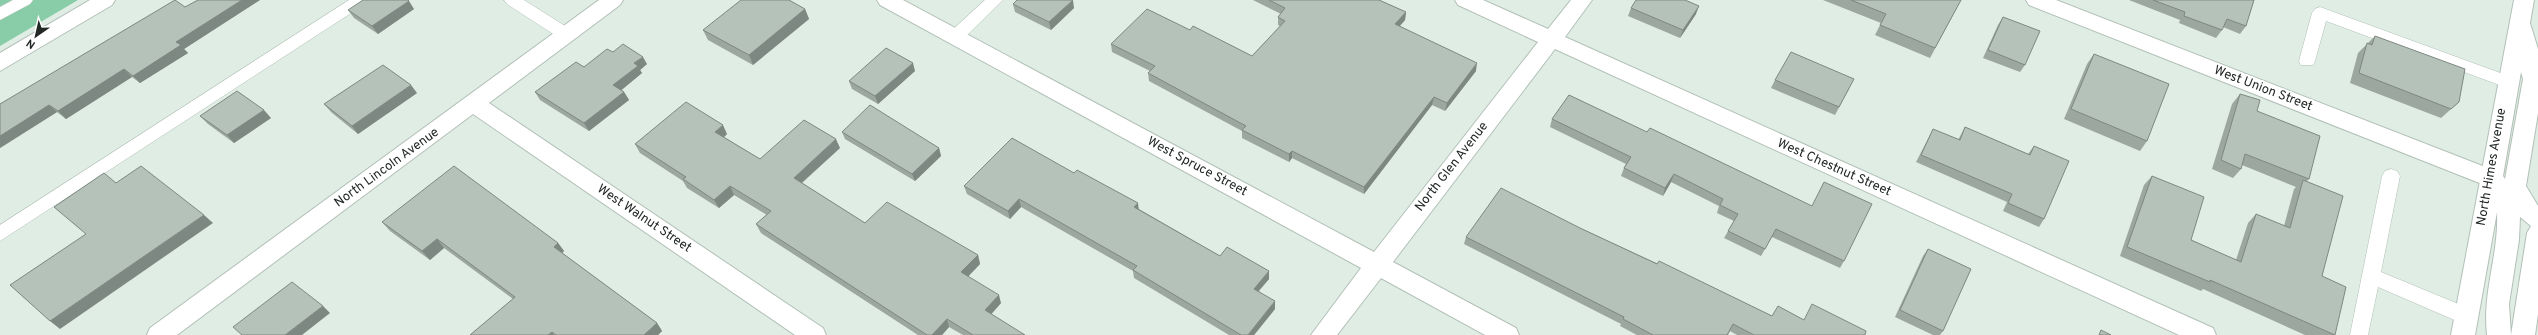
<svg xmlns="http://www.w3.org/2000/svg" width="2538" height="335" font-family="Overpass,sans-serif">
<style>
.green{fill:#88cda7}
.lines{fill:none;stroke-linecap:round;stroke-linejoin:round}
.service-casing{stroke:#b2c0b8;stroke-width:1}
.minor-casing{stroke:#b2c0b8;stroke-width:2}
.tertiary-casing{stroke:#b2c0b8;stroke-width:2}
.service{fill:#fff;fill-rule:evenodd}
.minor{fill:#fff;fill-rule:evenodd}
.tertiary{fill:#fff;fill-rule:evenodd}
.wall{fill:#9ba79f}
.shaded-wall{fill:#7e8882}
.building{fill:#b4c2b9;stroke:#7e8882}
.labels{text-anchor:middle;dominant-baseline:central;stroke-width:3.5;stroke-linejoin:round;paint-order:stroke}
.street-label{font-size:13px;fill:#222824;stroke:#fff}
</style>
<rect width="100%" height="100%" fill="#dfede4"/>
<path class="green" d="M0,0H78L0,46Z"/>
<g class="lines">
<defs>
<g id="service">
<path d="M13,0H33L30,4L0,20V7Z"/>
<path d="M349,0H368L365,4L0,241V225Z"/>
<path d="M504,0H524L573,31L575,35L573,39H561L507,4Z"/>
<path d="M985,0H1003L961,41H949L947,37L949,33Z"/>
<path d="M2320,7L2514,78L2516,82L2514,86L2508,88L2502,86L2326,21L2315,61L2313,65H2301L2299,61L2312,13L2315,9Z"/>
<path d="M2391,169L2397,171L2400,176L2381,272L2473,310L2475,316L2473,322L2466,324L2459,322L2378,287L2368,335H2350L2382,176L2385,171Z"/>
</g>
<g id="minor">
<path d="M90,0H115L112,5L0,71V53Z"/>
<path d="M599,0H623L620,5L489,103L823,328L826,335H795L473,114L177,335H147L150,328Z"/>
<path d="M877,0H903L1374,252L1538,42L1458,5L1455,0H1483L1548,29L1571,0H1592L1565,37L2213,328L2216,335H2179L1555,49L1393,262L1516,328L1519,335H1485L1381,278L1337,335H1311L1361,268L880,5Z"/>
<path d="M2026,0H2056L2498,172L2501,178L2498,184L2490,187L2482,184L2029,5Z"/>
</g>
<path id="tertiary" d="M2514,0H2534L2530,23L2538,49V113L2526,186L2538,206V314L2535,335H2487C2482,291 2499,255 2497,212L2475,335H2451ZM2521,72L2523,79L2505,179L2503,176ZM2520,217L2531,226L2527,233L2511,335L2509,304L2519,240Z"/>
</defs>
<use href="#service" class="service-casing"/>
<use href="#minor" class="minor-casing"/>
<use href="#tertiary" class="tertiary-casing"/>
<use href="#service" class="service"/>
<use href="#minor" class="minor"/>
<use href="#tertiary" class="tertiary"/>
</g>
<g class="wall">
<path d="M198,0H260L184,49L188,53L140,83L132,77L66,119L57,112L0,148V104L185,7Z"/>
<path d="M1253,0H1379L1406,12L1405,20L1400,26L1476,71L1445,111L1432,105L1364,194L1292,158L1289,162L1242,138V131L1149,81L1148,73L1150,71L1112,52L1111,44L1190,30L1252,56L1280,26L1278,25V17L1281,14Z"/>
<path d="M1823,0H1961L1930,58L1875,35L1881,23Z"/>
<path d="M2129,0H2254L2246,26L2240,34L2223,27L2222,30L2216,38L2179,23L2180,20Z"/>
<path d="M1013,4L1074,8L1051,30L1015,12Z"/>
<path d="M1631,8L1696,14L1680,38L1628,16Z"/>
<path d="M414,9L378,34L354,18L348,10Z"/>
<path d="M805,9L809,19L753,65L708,40L703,30Z"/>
<path d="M2003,17L2025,65L2020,72L1983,58L1998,25Z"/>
<path d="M2375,36L2459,102L2441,118L2350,83L2358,53Z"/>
<path d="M613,52L647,64L640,70L642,73L621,90L624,92L629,100L589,131L540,100L535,92Z"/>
<path d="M2094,54L2147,141L2140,151L2064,119L2087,64Z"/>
<path d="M915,71L878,104L852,89L849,81Z"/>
<path d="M1775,80L1850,87L1835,115L1771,88Z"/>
<path d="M417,93L358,134L331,112L324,104Z"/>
<path d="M2240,94L2257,111L2309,179L2307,181L2322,276L2335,335H2305L2203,289L2201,291L2120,256L2144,185L2152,176L2191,240L2236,260L2248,223L2256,214L2284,226L2294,189L2296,187L2242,165L2241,169L2233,178L2212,169L2232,104Z"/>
<path d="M1569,95L1844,261L1840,268L1772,237L1761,256L1724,238L1734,221L1717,213L1719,206L1671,182L1663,196L1621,176L1624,168L1626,164L1550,127L1552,119Z"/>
<path d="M200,116L271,118L234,143L208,124Z"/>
<path d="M1965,127L2028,154L2034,146L2044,219L2039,227L2003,211L2007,202L1916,162L1929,137L1933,129L1958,140Z"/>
<path d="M842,132L939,148L941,156L915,181L845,139Z"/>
<path d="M727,134L724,137L760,159L840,148L802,183L865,223L978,255L980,264L968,276L1001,303L991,314L1025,335H963L949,327L942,335H918L761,233L756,224L767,215L734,195L719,208L687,188L683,181L640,153L635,144Z"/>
<path d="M964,186L1139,209L1220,256L1269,279L1259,291L1275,309L1254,335H1229L1134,278L1133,271L1021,207L1010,219L967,194Z"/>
<path d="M382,222L558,243L564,251L562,253L657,323L662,331L658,335H470L513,299L444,248L430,260L390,231Z"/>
<path d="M1580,228L1772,316L1804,320L1865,335H1737L1730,331L1728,335H1637L1620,326L1621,324L1464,244L1466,237Z"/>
<path d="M1928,249L1943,331L1940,335H1933L1895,317L1923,256Z"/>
</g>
<g class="shaded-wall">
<path d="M242,0H260L184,49L188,53L140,83L133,76L176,42Z"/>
<path d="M1073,0L1074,8L1051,30L1049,22Z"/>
<path d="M409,1L414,9L378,34L372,26Z"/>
<path d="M1699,6L1696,14L1680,38L1683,30Z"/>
<path d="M805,9L809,19L753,65L749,55Z"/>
<path d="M1406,12L1405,20L1394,32L1395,24Z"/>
<path d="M643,57L647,64L640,70L642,73L618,93L613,85L634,63Z"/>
<path d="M913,63L915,71L878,104L875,96Z"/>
<path d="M1477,63L1476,71L1445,111L1447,103Z"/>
<path d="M124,69L132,77L66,119L58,111Z"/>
<path d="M411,85L417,93L358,134L352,126Z"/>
<path d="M624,92L629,100L589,131L584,123Z"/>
<path d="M1434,97L1432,105L1364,194V187Z"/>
<path d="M49,105L57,112L0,148V136Z"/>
<path d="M264,110L271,118L234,143L227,135Z"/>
<path d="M723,125L727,134L720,141L715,132Z"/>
<path d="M836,139L840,148L798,186L794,178Z"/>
<path d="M939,148L941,156L915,181L912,174Z"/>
<path d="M1292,151V158L1289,162V154Z"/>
<path d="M1674,174L1671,182L1663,196L1665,188Z"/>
<path d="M730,186L734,195L719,208L714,200Z"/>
<path d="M1019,199L1021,207L1010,219L1008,211Z"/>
<path d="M1138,203L1139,211L1134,207Z"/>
<path d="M204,215L213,223L60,329L50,321Z"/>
<path d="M437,239L444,248L430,260L422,251Z"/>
<path d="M558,243L564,251L560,255L554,247Z"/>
<path d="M978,255L980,264L964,281L961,272Z"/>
<path d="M1269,271V279L1254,296V289Z"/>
<path d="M999,295L1001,303L988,318L985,310Z"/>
<path d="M1275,301V309L1254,335H1248Z"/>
<path d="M323,306L330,313L302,335H285Z"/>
<path d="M947,319L949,327L942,335H932Z"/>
<path d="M657,323L662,331L658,335H644Z"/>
<path d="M552,332L554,335H548Z"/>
</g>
<g class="building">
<path d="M175,0L185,7L198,0H242L176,42L181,45L133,76L124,69L58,111L49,105L0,136V104Z"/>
<path d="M363,0H408L409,1L372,26L348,10Z"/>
<path d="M741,0H789L805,9L749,55L703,30Z"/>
<path d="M1017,0H1073L1049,22L1013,4Z"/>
<path d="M1269,0H1379L1406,12L1395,24L1477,63L1447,103L1434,97L1364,187L1292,151L1289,154L1242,130L1246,126L1148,73L1155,66L1111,44L1147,9L1190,30L1193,26L1252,56L1285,21L1278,17L1285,8Z"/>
<path d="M1636,0H1685L1699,6L1683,30L1631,8Z"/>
<path d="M1851,0H1961L1935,48L1880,25L1886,14Z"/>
<path d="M2153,0H2254L2246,26L2227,19L2222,30L2184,16L2185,12Z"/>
<path d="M2003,17L2040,31L2025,65L1988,50Z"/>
<path d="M2375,36L2465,69L2459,102L2451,109L2359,73L2367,43L2372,45Z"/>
<path d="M623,44L643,57L634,63L638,66L613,85L624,92L584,123L535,92L576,62L584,67L607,49L613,52Z"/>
<path d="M886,48L913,63L875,96L849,81Z"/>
<path d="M1791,52L1854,79L1839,107L1775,80Z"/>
<path d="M2094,54L2169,84L2147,141L2071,109Z"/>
<path d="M383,65L411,85L352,126L324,104Z"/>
<path d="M237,91L264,110L227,135L200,116Z"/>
<path d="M2240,94L2260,100L2257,111L2320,136L2309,179L2245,154L2241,169L2221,160Z"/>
<path d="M1569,95L1647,132L1650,128L1812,206L1824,182L1872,204L1844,261L1776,229L1765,249L1728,231L1738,214L1720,205L1723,199L1674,174L1665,188L1624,168L1631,157L1552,119Z"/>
<path d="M686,102L723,125L715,132L760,159L804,120L836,139L794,178L865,223L887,202L978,255L961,272L999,295L985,310L1025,335H973L947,319L932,335H927L756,224L771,211L730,186L714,200L683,179L686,177L635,144Z"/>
<path d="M870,105L939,148L912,174L842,132Z"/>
<path d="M1965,127L2030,155L2034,146L2069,161L2044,219L2008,203L2012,194L1921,155L1933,129L1960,140Z"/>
<path d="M1012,138L1074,173L1077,170L1138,203L1134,207L1220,256L1227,247L1269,271L1254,289L1275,301L1248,335H1241L1133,270L1137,266L1019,199L1008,211L964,186Z"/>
<path d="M141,166L204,215L50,321L10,285L86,234L54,207L104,173L116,183Z"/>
<path d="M454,166L558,243L554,247L657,323L644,335H556L552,332L548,335H470L515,297L437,239L422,251L382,222Z"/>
<path d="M2152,176L2204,197L2191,240L2241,262L2256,214L2290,228L2303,180L2343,196L2322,276L2346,287L2335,335L2210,280V282L2127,247Z"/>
<path d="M1501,188L1580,228L1657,264L1659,261L1772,316L1778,306L1804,320L1812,304L1866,331L1865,335H1754L1733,324L1727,335H1653L1623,319L1624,317L1466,237Z"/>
<path d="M1928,249L1971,269L1943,331L1900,310Z"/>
<path d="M292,282L323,306L285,335H242L233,327Z"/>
<path d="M2101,330L2111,335H2099Z"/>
</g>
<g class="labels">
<g class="street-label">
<text transform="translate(2263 89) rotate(21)">West Union Street</text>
<text transform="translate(1197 167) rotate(28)">West Spruce Street</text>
<text transform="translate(1452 167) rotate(-52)">North Glen Avenue</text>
<text transform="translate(2492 167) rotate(-80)">North Himes Avenue</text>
<text transform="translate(387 168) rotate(-36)">North Lincoln Avenue</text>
<text transform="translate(1834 168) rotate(24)">West Chestnut Street</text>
<text transform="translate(644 219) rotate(34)">West Walnut Street</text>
</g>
</g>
<g transform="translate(36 36) rotate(214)" stroke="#ffffff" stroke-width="3" paint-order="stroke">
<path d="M0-3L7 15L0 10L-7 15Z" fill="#222824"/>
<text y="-6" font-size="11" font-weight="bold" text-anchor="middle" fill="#222824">N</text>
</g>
</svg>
